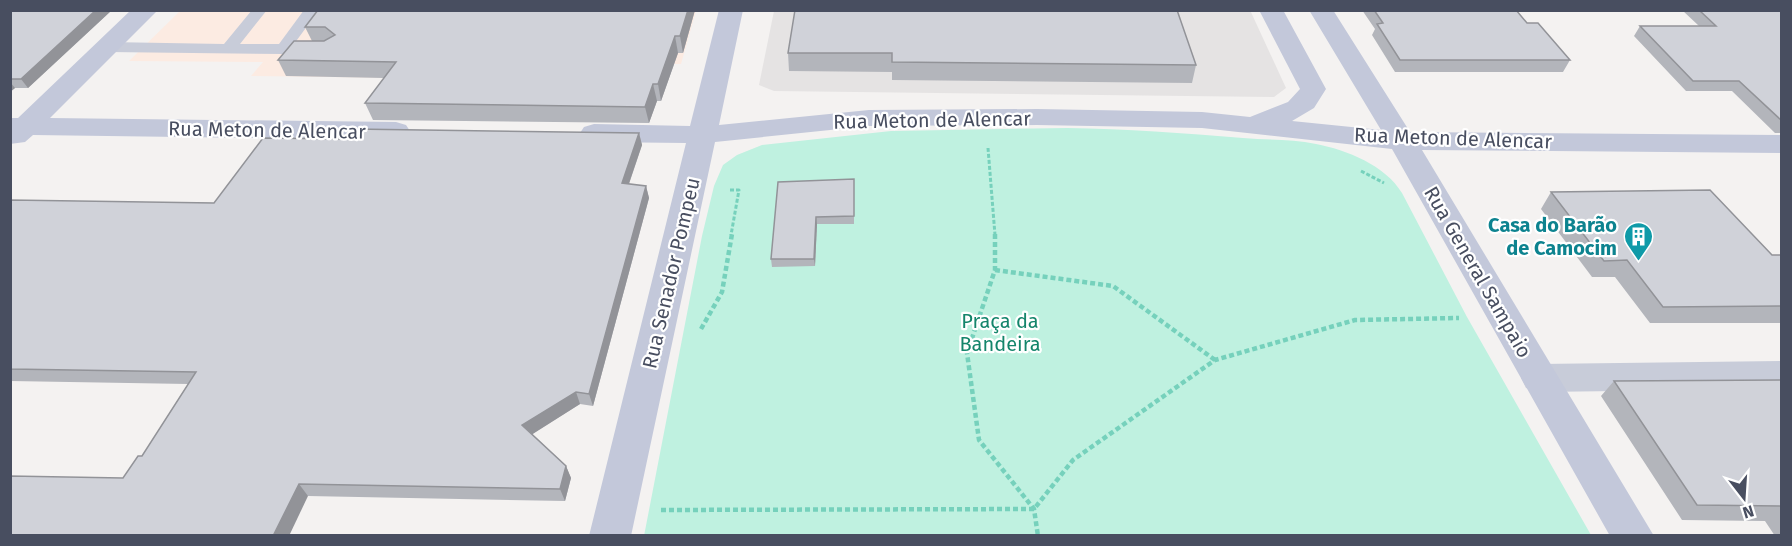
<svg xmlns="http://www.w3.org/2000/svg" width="1792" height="546" font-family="'Fira Sans',sans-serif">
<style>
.education{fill:#e5e3e3}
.medical{fill:#fcebe2}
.green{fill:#bff1e0}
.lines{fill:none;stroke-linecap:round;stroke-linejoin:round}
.path-far1{stroke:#76d1bc;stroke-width:3;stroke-dasharray:4 2;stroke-linecap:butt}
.path{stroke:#76d1bc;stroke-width:4.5;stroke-dasharray:5 3;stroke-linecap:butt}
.lane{fill:#c8ccd9;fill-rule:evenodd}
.street{fill:#c8ccd9;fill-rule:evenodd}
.secondary{fill:#c3c8da;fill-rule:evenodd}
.wall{fill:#b3b5bb}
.shaded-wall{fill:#929398}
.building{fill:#d0d2d9;stroke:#929398;stroke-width:1.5}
.labels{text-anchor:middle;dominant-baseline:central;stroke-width:4.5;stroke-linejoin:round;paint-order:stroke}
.street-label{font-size:20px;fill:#484e60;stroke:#fff}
.culture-label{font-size:20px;font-weight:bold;fill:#0d838f;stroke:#fff;text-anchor:end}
.park-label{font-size:20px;fill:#14856b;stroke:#fff}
</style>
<rect width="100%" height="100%" fill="#f4f2f1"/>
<path class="education" d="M1250,10L1286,88L1274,97L774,91L759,85L774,11Z"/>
<path class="medical" d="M180,11H696L681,64L413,62L403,78L251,76L263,62L129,61Z"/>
<path class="green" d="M1067,128C1126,129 1184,133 1243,138C1267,140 1293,139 1316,144C1347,150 1385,165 1402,193L1467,317L1591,535L644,536L702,236L714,186L723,165L737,155L762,145L891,131Z"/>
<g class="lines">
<g class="path-far1">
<path d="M988,148L995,235"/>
<path d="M1361,171L1384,183"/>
<path d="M730,190H739L731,235"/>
</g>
<g class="path">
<path d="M995,234V270L967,353L979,440L1034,509L1038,536"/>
<path d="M995,270L1113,286L1215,360"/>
<path d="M701,329L722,292L732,234"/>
<path d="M661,510L1034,509L1073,460L1215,360L1355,320L1459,318"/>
</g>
<path class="lane" d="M252,10H267L240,44H279L304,10H319L294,44H312L320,49L312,54H283L108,52L100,47L108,42L224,44Z"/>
<path class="street" d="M1782,361V389L1539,392L1526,388L1521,378L1526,368L1539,364Z"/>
<g class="secondary">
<path d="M131,10H158L50,118L396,122L406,125L410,131L406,137L396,140L33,135L25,142L10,144V118H18Z"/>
<path d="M719,10H743L719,125L869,110L1037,109L1202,112L1250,117L1288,102L1300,89L1259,10H1283L1326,89L1314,108L1292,121L1381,130L1309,10H1333L1410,132L1782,135V153L1422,150L1654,536H1610L1392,149L1202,128L1037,125L869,126L715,142L631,536H589L686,143L594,142L584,139L580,133L584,127L594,124L690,126Z"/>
</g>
</g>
<g class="wall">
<path d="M10,10H112L28,88H15L10,92Z"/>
<path d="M318,10H695L683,53H678L661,101H657L649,123L373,120L365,103L384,78L286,76L278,60L312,41L305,27Z"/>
<path d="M795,10L1196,65L1192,83L892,80V72L789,71L788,53Z"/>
<path d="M1362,10H1516L1527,23L1570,60L1563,72H1395L1372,35L1375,29Z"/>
<path d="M1682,10H1782V133H1775L1732,91H1686L1634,36L1640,26H1699Z"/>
<path d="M639,133L642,145L629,184L646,186L649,198L593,406L580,404L532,434L566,466L571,478L565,501L308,496L123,478L142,456L188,384L10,381V200L214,203L345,139Z"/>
<path d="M854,179V224H817L815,266L772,267L771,259Z"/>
<path d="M1551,192L1772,255H1782V323H1650L1615,277H1592L1541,209Z"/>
<path d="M1782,380V536H1775L1765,521L1682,520L1601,396L1614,381Z"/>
</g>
<g class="shaded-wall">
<path d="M96,10H112L28,88L21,79Z"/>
<path d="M688,10H695L683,53L680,36Z"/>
<path d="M675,36L678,53L661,101L658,84Z"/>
<path d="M10,82L15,88L10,92Z"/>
<path d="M653,84L657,101L649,123L645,107Z"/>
<path d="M639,133L642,145L625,195L622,183Z"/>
<path d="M646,186L649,198L593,406L589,394Z"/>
<path d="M816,217L817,224L815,266L814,259Z"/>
<path d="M576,392L580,404L528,437L522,425Z"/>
<path d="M566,466L571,478L565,501L560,489Z"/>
<path d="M299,484L308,496L289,536H273Z"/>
</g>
<g class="building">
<path d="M10,10H96L21,79H10Z"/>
<path d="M318,10H688L680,36H675L658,84H653L645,107L365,103L396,62L278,60L294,41H324L335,35L325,27H305Z"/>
<path d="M795,10H1177L1196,65L892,62V53H788Z"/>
<path d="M1374,10H1516L1527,23H1538L1570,60H1400L1377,24L1383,23Z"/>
<path d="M1699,10H1782V121L1739,81H1693L1640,26H1716Z"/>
<path d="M352,129L639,133L622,183L646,186L589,394L576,392L522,425L566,466L560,489L299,484L273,536H10V476L123,478L138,456H142L196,372L10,369V200L214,203L263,138L345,139Z"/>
<path d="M854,179V216L816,217L814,259H771L778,182Z"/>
<path d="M1710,190L1772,255H1782V306L1663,307L1627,260L1604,261L1551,192Z"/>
<path d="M1782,380V506L1697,505L1614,381Z"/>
</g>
<defs>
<symbol id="building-pin" viewBox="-11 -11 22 30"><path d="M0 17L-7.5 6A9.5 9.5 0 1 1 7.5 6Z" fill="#0f9aa8" stroke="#fff"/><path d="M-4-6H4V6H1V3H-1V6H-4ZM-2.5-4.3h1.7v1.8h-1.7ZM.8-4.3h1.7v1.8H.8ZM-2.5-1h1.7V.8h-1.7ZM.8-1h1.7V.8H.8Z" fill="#fff"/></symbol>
</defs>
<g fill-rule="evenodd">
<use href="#building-pin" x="1622" y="220" width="33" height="45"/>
</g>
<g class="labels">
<g class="street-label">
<text transform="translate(932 120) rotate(-1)">Rua Meton de Alencar</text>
<text transform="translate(267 130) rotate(1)">Rua Meton de Alencar</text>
<text transform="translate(1453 138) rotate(2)">Rua Meton de Alencar</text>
<text transform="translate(1478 272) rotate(60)">Rua General Sampaio</text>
<text transform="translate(671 273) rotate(-77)">Rua Senador Pompeu</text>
</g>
<g class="culture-label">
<text x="1617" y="225">Casa do Barão<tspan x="1617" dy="23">de Camocim</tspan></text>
</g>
<g class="park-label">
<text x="1000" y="321">Praça da<tspan x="1000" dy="23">Bandeira</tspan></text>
</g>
</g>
<rect width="1792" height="546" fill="none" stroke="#484e60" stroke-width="24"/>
<g transform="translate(1744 498) rotate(163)" stroke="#ffffff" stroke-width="4.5" paint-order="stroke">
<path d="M0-4.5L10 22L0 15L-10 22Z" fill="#484e60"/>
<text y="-9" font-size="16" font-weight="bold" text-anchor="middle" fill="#484e60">N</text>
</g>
</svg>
